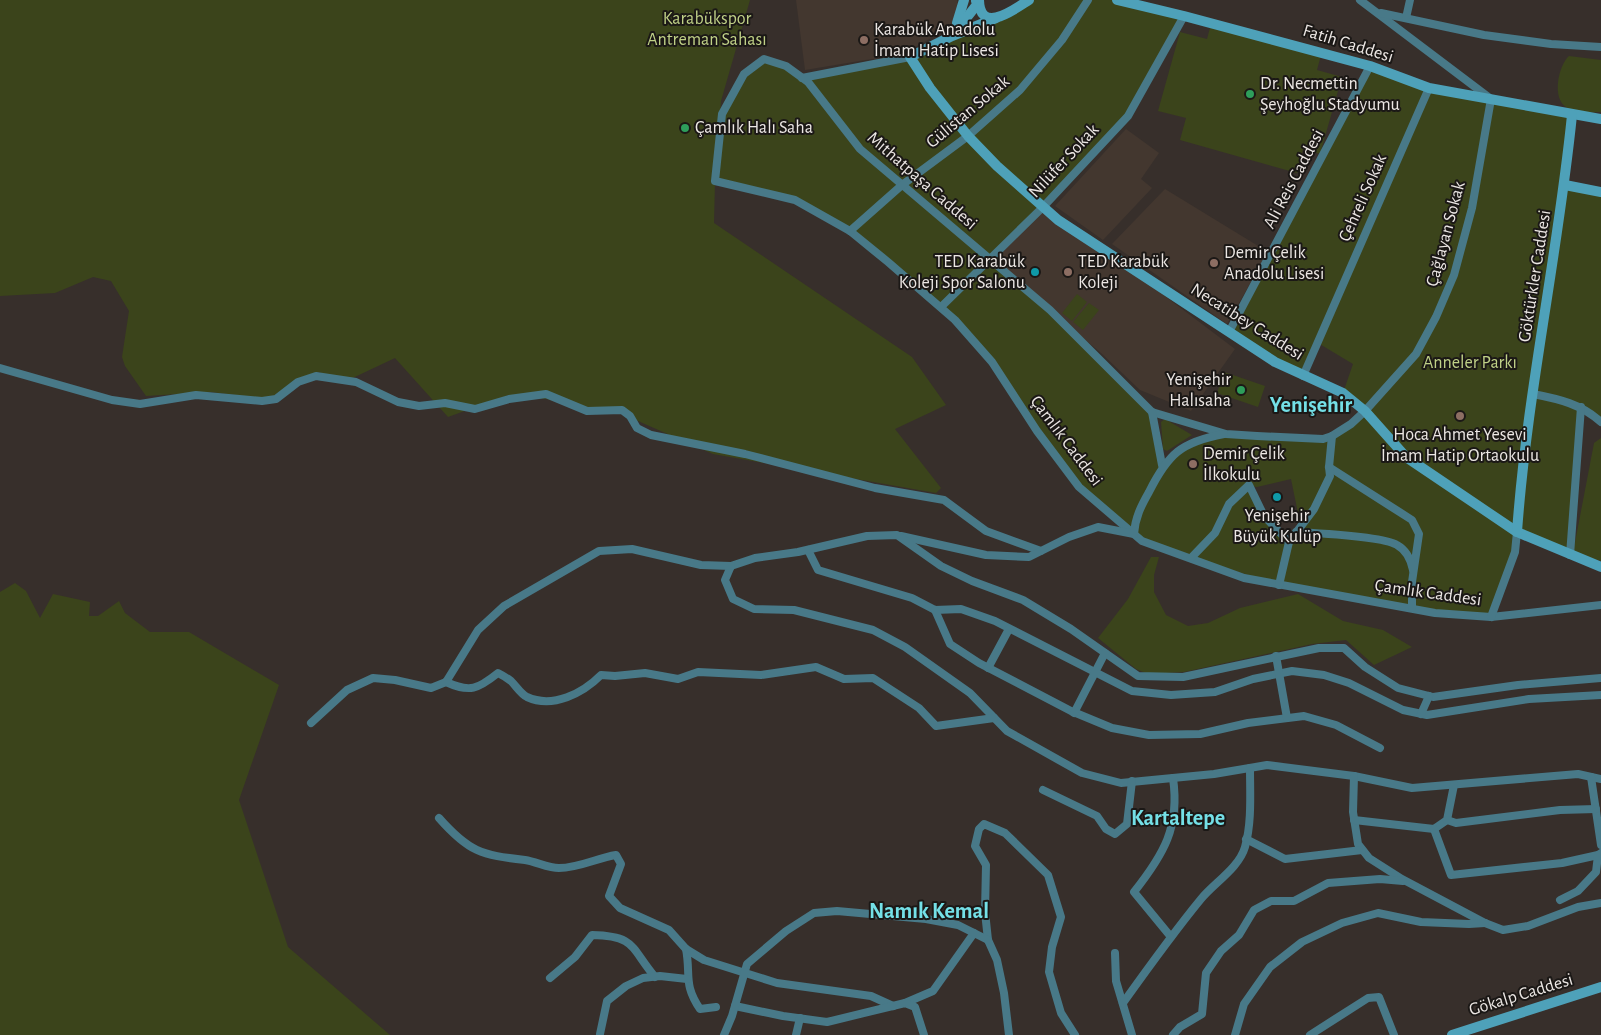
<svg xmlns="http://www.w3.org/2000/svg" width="1601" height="1035" font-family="'Alegreya Sans',sans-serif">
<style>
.built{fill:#43372f}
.green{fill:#3b441b;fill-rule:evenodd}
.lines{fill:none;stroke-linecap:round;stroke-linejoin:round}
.street{stroke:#487988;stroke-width:8}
.secondary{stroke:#4ea1b9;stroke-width:10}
.education-dot{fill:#8d6e63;stroke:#1b1816;stroke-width:2}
.leisure-dot{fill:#2e9e5b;stroke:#1b1816;stroke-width:2}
.culture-dot{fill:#0f9aa8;stroke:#1b1816;stroke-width:2}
.labels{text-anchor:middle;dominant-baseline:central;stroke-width:4;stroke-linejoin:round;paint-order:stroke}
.park-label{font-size:18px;fill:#c0d187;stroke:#1b1816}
.poi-label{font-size:18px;fill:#ece7e4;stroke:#1b1816;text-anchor:start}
.street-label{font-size:18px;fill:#ece7e4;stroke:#1b1816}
.district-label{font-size:22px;font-weight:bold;fill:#74e0e7;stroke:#1b1816}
</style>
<rect width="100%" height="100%" fill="#372f2b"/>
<g class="built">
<path d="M796,0H957L959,9L953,26L902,54L805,70Z"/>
<path d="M1126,129L1159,153L1141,179L1152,188L1103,240L1055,206Z"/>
<path d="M1165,189L1268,252L1227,324L1112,244Z"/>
<path d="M1043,207L1096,244L1235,349L1191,411L1140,390L1101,353L990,260Z"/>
</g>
<g class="green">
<path d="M0,0H750L721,101L717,159L722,114L744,74L764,59L802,78L910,57L1029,0H1117L1184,16L1128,116L990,260L1050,310L1152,412L1162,465L1198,439L1226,434L1323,439L1364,411L1343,393L1353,364L1318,343L1303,376L1229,332L1370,66L1429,88L1572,115L1565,185L1601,192V422L1582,407L1570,555L1517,532L1515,552L1491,617L1435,613L1279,585L1142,541L1079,487L992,362L955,321L850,231L795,200L715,181L714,223L912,357L946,405L895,429L941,488L936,493L713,454L613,410L579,407L546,399L509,395L448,417L395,358L342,383L319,372L295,381L269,399L211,392L146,396L125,366L122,357L129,311L111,281L93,277L55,293L0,296ZM1291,479L1300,523L1289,542L1264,516L1250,486L1257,487Z"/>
<path d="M1211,24L1321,55L1317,70L1342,77L1320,154L1303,149L1297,173L1180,140L1186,118L1158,111L1180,32L1207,39Z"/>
<path d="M1569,56L1601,60V112C1590,112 1575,114 1566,107C1552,98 1558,66 1569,56Z"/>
<path d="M1077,294L1087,302L1072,321L1062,313Z"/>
<path d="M1089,303L1099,310L1083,330L1073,322Z"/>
<path d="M1224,372L1265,386L1258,407L1217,393Z"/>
<path d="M1165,419L1192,435L1167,451L1163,449L1161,422Z"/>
<path d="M1601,438V561L1573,553L1594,443Z"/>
<path d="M1151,557H1159L1154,575V592L1166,615L1188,626L1208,623L1240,608L1298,594L1343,621L1383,630L1412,647L1374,665L1346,640L1312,644L1184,672L1148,674L1136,669L1098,638L1128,599Z"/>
<path d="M15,583L26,591L40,618L53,594L90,602L89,616H98L119,601L125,613L150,632H189L279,685L239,800L288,947L390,1035H0V592Z"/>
</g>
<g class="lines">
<g class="street">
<path d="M1360,0L1491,99L1472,208L1454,275L1436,317L1416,354L1365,411L1351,424L1332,436L1323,439L1257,436L1226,434L1152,412L1050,310L860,149L808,82L786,66L764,59L744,74L722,114L715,181L795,200L850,231L888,262L955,320L992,362L1037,431L1079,487L1142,541L1244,578L1435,613L1491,617L1601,605"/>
<path d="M1381,13L1484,35L1551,44L1601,47"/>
<path d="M1406,18L1410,0"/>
<path d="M802,78L910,57"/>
<path d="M850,231L902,185L968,136L1020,90L1062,40L1088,0"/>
<path d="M941,307L1043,207L1128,116L1184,16"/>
<path d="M1229,332L1370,66"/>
<path d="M0,368L112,400L140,404L196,395L262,401L276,399L298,382L316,376L356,382L398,402L419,406L445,403L475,409L509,399L546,394L587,411L622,410L630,416L637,428L651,435L745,454L875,488L944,500L986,531L1041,551"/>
<path d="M1303,376L1429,88"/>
<path d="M1533,394C1559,399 1581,404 1601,422"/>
<path d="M1152,412L1162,465"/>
<path d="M1329,467L1412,520L1419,534L1412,582V608"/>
<path d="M1296,532C1315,533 1383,536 1397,545C1406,550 1411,560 1413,570"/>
<path d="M901,536L986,555L1029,557L1069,537L1098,527L1134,534C1135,518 1141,506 1149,492C1168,454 1181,442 1224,434"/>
<path d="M808,550L818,570L912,598L935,610L961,609L995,621L1132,691L1171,695L1215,692L1253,679L1292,671L1324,675L1349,683L1403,710L1427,715L1529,699L1601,695"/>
<path d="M1570,555L1581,407"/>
<path d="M1191,558L1215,533L1229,504L1249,485L1264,516L1289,542"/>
<path d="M1279,585L1289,542L1314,509L1330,476L1329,467L1332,436"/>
<path d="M935,610L950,644L979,663L1071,711L1112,728L1149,735L1200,734L1248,723L1304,716L1336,725L1380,748"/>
<path d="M1491,617L1515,552L1517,532"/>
<path d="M1276,656L1287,718"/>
<path d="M988,668L1009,629"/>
<path d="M1601,678L1518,685L1433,697L1398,688L1365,667L1344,648H1319L1183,677L1138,676L1071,629L1023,600L972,581L941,566L897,535L867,536L798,552L755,558L731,566L725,580L733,599L754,609L794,610L873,630L905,647L970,693L1007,731L1082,773L1121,783L1214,774L1267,765L1354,776L1412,788L1578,774L1601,779"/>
<path d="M446,682C470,693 478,689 498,673C502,675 507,678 511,681C516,686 521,694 527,697C553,709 583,693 601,675L615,676L645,673L678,679L698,672L761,675L816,667L844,679L873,678L919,708L936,726L994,718"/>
<path d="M1074,713L1105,653"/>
<path d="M1421,714L1429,696"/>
<path d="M311,723L347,690L373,678L395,680L431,688L446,682L478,630L504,606L599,551L632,549L701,565L731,566"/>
<path d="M1354,776L1353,812L1358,844L1369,858L1402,879L1485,923L1503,930L1528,926L1578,907L1601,903"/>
<path d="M1591,777L1601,845"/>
<path d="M1043,790L1097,816L1106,829L1115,834L1127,824L1132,781"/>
<path d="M439,818C469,852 481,855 525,860C537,862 548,868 559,868C579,868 597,858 616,855L621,864L609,896L620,908L669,930L686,949L704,960L777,983L871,996L893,1006"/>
<path d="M1354,820L1434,829L1447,820L1454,785"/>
<path d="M1447,820L1456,823L1560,810L1596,809"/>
<path d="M1434,829L1451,875L1562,863L1598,855"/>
<path d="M1246,839L1285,859L1362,850"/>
<path d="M1560,900L1578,891L1596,872L1598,855L1601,853"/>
<path d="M1171,937L1134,892C1164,854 1180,827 1173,778"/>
<path d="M988,940L985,912L986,865L975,846L979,829L984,824L1005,833L1048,875L1061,917L1052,947L1049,972L1061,1013L1075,1035"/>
<path d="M686,949C691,975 683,984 700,1009L716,1007"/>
<path d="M1115,953L1116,981L1132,1035"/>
<path d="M550,978L575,957L592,935C636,936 630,947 655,977"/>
<path d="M905,1003L933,991L974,933"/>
<path d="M1123,1003C1148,968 1173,933 1201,899C1214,883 1239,868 1245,847C1252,822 1250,794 1250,768"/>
<path d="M735,1006L783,1016L827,1022L905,1003L915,1007L924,1035"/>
<path d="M600,1034L607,1001L626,986L643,978L660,976L687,979"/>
<path d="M724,1035L732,1016L747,964L786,931L814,913L837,911L926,919L958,925L988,940L997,960L1004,993L1009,1035"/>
<path d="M796,1035L800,1018"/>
<path d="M1173,1035L1180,1027L1202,1014L1206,973L1221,951L1239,935L1254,910L1271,901H1294L1328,883L1380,879L1403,881"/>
<path d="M1235,1035L1244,1004L1270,967L1302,942L1342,923L1378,913L1421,922L1469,924L1485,923"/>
<path d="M1310,1035L1368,998L1379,997L1394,1035"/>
</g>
<g class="secondary">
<path d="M979,0C980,36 1016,8 1029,0"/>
<path d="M1117,0L1184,16L1370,66L1429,88L1601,119"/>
<path d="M996,18L952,36L910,57L930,88L968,136L997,166L1058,220L1275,362L1343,393L1365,411L1406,457L1517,532L1601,567"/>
<path d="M957,23L964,0"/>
<path d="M953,35L979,2L976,1"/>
<path d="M1565,185L1601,192"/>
<path d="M1517,532C1527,392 1558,255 1572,115"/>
<path d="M1452,1035L1601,987"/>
</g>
</g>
<g class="education-dot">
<circle cx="864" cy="40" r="5"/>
<circle cx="1214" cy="263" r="5"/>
<circle cx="1068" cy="272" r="5"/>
<circle cx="1460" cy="416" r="5"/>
<circle cx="1193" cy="464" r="5"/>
</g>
<g class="leisure-dot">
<circle cx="1250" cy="94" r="5"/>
<circle cx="685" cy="128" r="5"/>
<circle cx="1241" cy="390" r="5"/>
</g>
<g class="culture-dot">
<circle cx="1035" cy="272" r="5"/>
<circle cx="1277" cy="497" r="5"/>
</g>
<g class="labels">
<g class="park-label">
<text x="707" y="19">Karabükspor<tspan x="707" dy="21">Antreman Sahası</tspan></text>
<text x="1470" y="363">Anneler Parkı</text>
</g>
<g class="poi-label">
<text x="874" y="30">Karabük Anadolu<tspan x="874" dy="21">İmam Hatip Lisesi</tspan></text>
<text x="1260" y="84">Dr. Necmettin<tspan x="1260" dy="21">Şeyhoğlu Stadyumu</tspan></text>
<text x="695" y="128">Çamlık Halı Saha</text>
<text x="1224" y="253">Demir Çelik<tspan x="1224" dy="21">Anadolu Lisesi</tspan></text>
<text x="1025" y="262" text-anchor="end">TED Karabük<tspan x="1025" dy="21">Koleji Spor Salonu</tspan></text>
<text x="1078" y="262">TED Karabük<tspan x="1078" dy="21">Koleji</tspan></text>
<text x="1231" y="380" text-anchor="end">Yenişehir<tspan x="1231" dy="21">Halısaha</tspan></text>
<text x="1460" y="435" text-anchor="middle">Hoca Ahmet Yesevi<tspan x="1460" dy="21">İmam Hatip Ortaokulu</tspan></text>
<text x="1203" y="454">Demir Çelik<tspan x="1203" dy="21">İlkokulu</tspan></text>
<text x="1277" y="516" text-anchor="middle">Yenişehir<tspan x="1277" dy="21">Büyük Kulüp</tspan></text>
</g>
<g class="street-label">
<text transform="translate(1348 44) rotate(17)">Fatih Caddesi</text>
<text transform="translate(968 112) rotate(-40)">Gülistan Sokak</text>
<text transform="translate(1064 161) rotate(-47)">Nilüfer Sokak</text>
<text transform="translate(1294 179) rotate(-62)">Ali Reis Caddesi</text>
<text transform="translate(922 181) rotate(41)">Mithatpaşa Caddesi</text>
<text transform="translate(1363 198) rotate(-66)">Çehreli Sokak</text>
<text transform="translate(1446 234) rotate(-75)">Çağlayan Sokak</text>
<text transform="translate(1535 276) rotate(-81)">Göktürkler Caddesi</text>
<text transform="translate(1247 322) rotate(32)">Necatibey Caddesi</text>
<text transform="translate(1066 441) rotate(53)">Çamlık Caddesi</text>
<text transform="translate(1428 593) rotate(8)">Çamlık Caddesi</text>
<text transform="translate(1521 995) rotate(-17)">Gökalp Caddesi</text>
</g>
<g class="district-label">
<text x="1311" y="405">Yenişehir</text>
<text x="1178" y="818">Kartaltepe</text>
<text x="929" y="911">Namık Kemal</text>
</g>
</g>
</svg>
